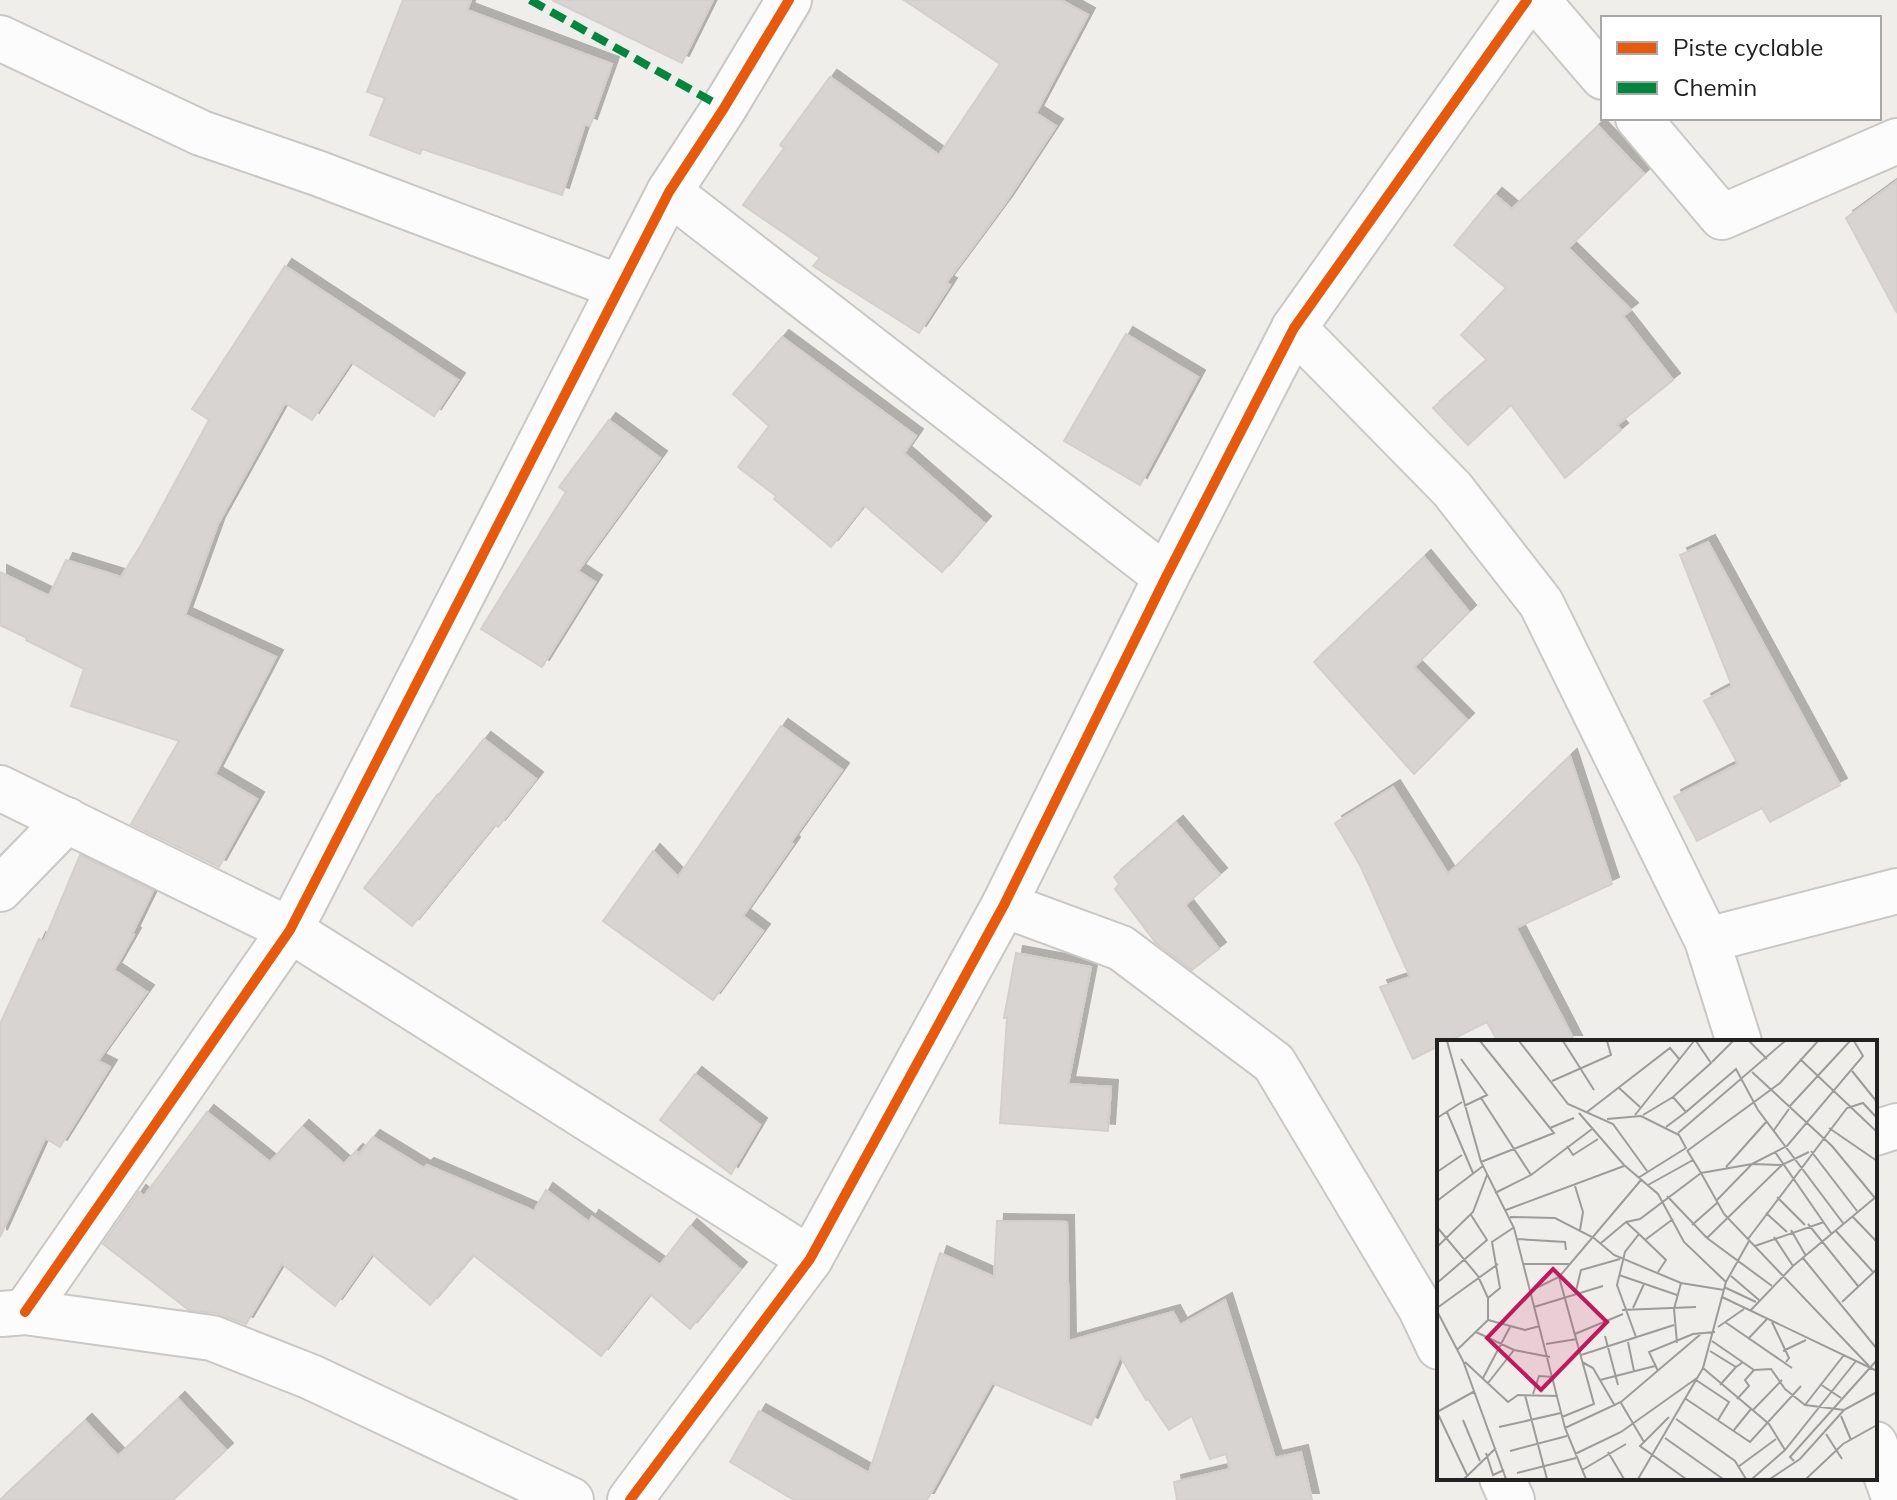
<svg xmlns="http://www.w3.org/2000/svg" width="1897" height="1500" font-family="Mulish,sans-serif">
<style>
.building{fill:#d7d4d2;stroke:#d3d0cc;stroke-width:2;filter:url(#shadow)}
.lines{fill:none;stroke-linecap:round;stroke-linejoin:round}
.minor-casing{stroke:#c9c8c7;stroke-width:48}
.minor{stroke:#fdfcfc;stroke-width:44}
.quiet{stroke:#00873e;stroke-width:8;stroke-dasharray:16 8;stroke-linecap:butt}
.cycleway-casing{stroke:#fff;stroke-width:15}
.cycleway{stroke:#e8590c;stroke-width:10}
.inset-road{fill:none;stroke:#9e9c9b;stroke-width:2}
.view{fill:#c2185b;fill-opacity:0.15;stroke:#c2185b;stroke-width:4}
.inset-edge{fill:none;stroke:#222;stroke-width:4}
</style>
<defs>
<filter id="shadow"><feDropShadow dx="7" dy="-7" stdDeviation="0" flood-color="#0004"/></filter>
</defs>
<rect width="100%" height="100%" fill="#f0eeeb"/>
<g class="building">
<path d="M403,0H471L467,10L612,64L590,126L585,124L562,195L422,149L420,154L370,135L385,98L367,92Z"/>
<path d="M552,0H713L682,63Z"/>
<path d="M904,0H1061L1088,15L1036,113L1056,126L1006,202L946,283L950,285L919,333L813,266L820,258L743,205L784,148L780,145L830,77L939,155L1000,64Z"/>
<path d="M1598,126L1644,174L1568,248L1631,310L1623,316L1673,380L1617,425L1621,430L1565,478L1511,405L1468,445L1433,408L1487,360L1461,335L1506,288L1454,245L1495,195L1512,209Z"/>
<path d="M1897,181V313L1846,218Z"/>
<path d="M285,266L458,380L434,416L351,362L312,420L285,403L218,524L185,615L276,657L215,774L257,799L219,867L131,824L179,741L71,706L84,669L26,640L27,638L0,625V572L49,596L66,560L121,577L141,545L209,420L192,409Z"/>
<path d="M1126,334L1198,377L1140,485L1064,441Z"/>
<path d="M782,337L916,436L904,453L984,523L942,572L864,505L831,547L774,499L776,496L738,467L769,426L733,394Z"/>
<path d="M609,420L660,458L578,571L595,582L542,667L481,629L566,492L559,487Z"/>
<path d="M1708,542L1840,785L1770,822L1762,808L1697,841L1674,797L1738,764L1704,701L1732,686L1680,555Z"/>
<path d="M1424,557L1469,612L1414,667L1467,720L1414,774L1314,662Z"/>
<path d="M781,726L842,770L791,842L793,844L743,916L763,931L713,1000L603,921L653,851L678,877Z"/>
<path d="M484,739L536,779L498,827L495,824L412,926L364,888L438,794L439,795Z"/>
<path d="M1570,756L1612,884L1516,928L1575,1042H1498L1487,1022L1447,1042H1439V1046L1413,1059L1380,987L1410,977L1360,865L1335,823L1393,787L1448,874Z"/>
<path d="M1176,823L1220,875L1185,905L1219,949L1192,970L1156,943L1115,889L1119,884L1114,877Z"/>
<path d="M80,855L153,891L132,934L134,935L114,970L147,992L98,1061L110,1067L60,1147L45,1138L0,1237V1024L39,939L44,941Z"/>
<path d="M1016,953L1091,967L1068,1084L1111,1087L1108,1131L1000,1123L1007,1018H1004Z"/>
<path d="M695,1074L760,1125L731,1174L660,1120Z"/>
<path d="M207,1112L270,1162L302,1127L344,1164L356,1151L359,1154L373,1137L424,1168L427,1165L534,1211L546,1190L589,1222L592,1217L660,1265L690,1226L740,1269L690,1329L650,1294L601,1356L473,1255L430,1305L372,1254L335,1306L282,1264L246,1324L216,1313L189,1310L103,1244L139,1192L144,1196Z"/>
<path d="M997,1221L1067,1222L1069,1341L1173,1312L1180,1325L1225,1300L1275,1458L1301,1452L1312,1500H1177L1174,1482L1230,1469L1226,1454L1210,1459L1192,1416L1169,1430L1148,1399L1146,1400L1120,1356L1091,1425L992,1383L927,1500H794L730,1462L759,1411L869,1473L940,1253L994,1277Z"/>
<path d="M178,1399L226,1450L173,1500H0L85,1421L118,1456Z"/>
</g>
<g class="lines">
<defs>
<g id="minor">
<path d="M1537,0L1603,77"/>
<path d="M0,38L201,133L317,173L619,287"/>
<path d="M1638,118L1722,217L1897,141"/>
<path d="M669,192L1166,577"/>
<path d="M1294,328L1452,489L1541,603L1707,940L1739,1042"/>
<path d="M0,788L290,930L810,1259"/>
<path d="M0,889L67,820"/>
<path d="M1004,905L1121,948L1274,1063L1421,1309L1439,1347"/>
<path d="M1707,940L1897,891"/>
<path d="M1875,1133L1897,1126"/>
<path d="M25,1312L290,930L669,192L724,108L789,0"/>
<path d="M2,1314L25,1312L212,1338L311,1377L571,1500"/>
<path d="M1875,1444L1895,1500"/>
<path d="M1502,1478L1512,1500"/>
<path d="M630,1500L810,1259L1004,905L1166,577L1294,328L1527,0"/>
</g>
</defs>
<use href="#minor" class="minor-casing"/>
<use href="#minor" class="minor"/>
<path class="quiet" d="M530,0L724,108"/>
<defs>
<g id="cycleway">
<path d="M25,1312L290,930L669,192L724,108L789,0"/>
<path d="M630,1500L810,1259L1004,905L1166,577L1294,328L1527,0"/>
</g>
</defs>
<use href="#cycleway" class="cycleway-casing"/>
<use href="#cycleway" class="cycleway"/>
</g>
<g transform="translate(1437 1040)">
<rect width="440" height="440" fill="#f0eeeb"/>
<path class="inset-road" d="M10,1L44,122L77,188L128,388L149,439M43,1L117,93L44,122M82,1L131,64L176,84L210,131M126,1L157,50M312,1L330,19M417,1L426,16L350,106L315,124L264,133L287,174L432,326M24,19L50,55L27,66M363,19L440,92M275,22L296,1M415,31L440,62M315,32L395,106L438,158M115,41L174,15L170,1M181,47L203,67M236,57L249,72L299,29L321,70L406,183M44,58L94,135M352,67L413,1M10,72L36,133M150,72L233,8L243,20M142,73L187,125L221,154L247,202L289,242M198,75L257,1M206,75L236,57L274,23L259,1M0,78L25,62M170,79L204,76L242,95L249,108L201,138M229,87L249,72M113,88L137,78M392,88L440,121M337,90L352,69M241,93L348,1M130,106L136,115L161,99M250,111L343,43L381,1M374,111L420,171M338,112L394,193M289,127L330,81M0,132L25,115M211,145L256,120M138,146L146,172L143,190M58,153L94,135L155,89M230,156L270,198L335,246M340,157L368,185M0,161L46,126M279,161L315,124L345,125L372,112M69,170L187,126M329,173L350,192M415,176L440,202M73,177L118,178L157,198L177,215L244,243L287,250M189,182L203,179L264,133L250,110M371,184L421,246M255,185L280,163M0,187L41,236L51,258V280L20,310M354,190L369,216M398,190L436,232M337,197L356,226M270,198L345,125M80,199L128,202L129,210M311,199L410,68L426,63L440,78M208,200L236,179M164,203L189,182L202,194M318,206L387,182M0,207L36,172L50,135M366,218L440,309M87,224H133M182,235L240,255M294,236L322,260M122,237L157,364L125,377M0,243L50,200L34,175M287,247L319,262M95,250L122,237L204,140M138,255L144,230L183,219M285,257L440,331M51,258L63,248L55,202L76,188M405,262L440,229M97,267L166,246M0,268L61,224M196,268L207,244M185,270L259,267M0,271L26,321L69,439M313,271L356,226L440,156M51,280L88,290L103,286M288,282L355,328M335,282L352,318L349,322M281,287L307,269M39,292L77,310L113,317M138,294L186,274M168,296L181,345M199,297L180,245L188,212L202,194L229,220L221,232M311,299L330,279M275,301L317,330L334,329L348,349L368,365L407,370L440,352M191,302L197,331M240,303L237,269L244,243M109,304L140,299M273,311L299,327L306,322M346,311L369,300M144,315L237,285M28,322L71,362L81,355L121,356M145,322L156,328L178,366M266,328L332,384L348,410M221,331L212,312L256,294L278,292M46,338L73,287M163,340L218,326M259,340L292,362L281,380M51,343L77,310M383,344L404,358M283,345L299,327M96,354L102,336L117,337M88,355L110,439M249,359L313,402L364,346M300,359L312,346L308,340L317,330M184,363L207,402M368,365L407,315M316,370L345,340M0,372L30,435M0,372L38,351M404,376L414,400M232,377L203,406L249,439M239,379L298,421L309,439M26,380L43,421M62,387L124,373M128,388L184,362L265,293M297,390L314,369M389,394L405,419M228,398L286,439M73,411L130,396M171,412L187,439M49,413L56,435L67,430M138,414L184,392L260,338M357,421L353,417L440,320M301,427L339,399M145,430L189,404M80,433L139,418M27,439L59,408M201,439L266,328L289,242L312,201M315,439L348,410L419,321M333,439L363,419L407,370M369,439L406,404L440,385"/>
<path class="view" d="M116,229L170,282L104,350L50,298Z"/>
<rect width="440" height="440" class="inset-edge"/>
</g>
<rect x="1601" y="16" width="280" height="104" fill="#ffffff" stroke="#a7a7a7" stroke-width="2"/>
<rect x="1617" y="42" width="40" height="12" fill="#e8590c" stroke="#a7a7a7" stroke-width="2"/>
<text x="1673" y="56" font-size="24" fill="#222222">Piste cyclable</text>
<rect x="1617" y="82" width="40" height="12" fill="#00873e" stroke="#a7a7a7" stroke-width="2"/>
<text x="1673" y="96" font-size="24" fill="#222222">Chemin</text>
</svg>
